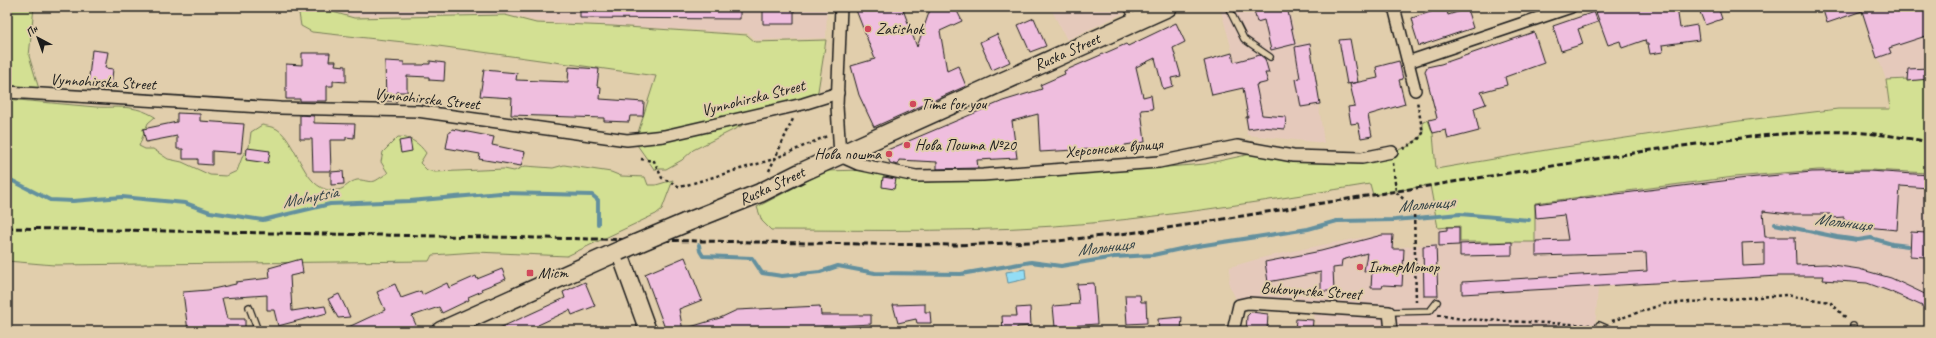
<svg xmlns="http://www.w3.org/2000/svg" width="1936" height="338" font-family="Caveat,sans-serif">
<style>
.built{fill:#e5c9bb}
.green{fill:#d3e093;stroke:#787e58}
.water{fill:#93ddf5;stroke:#63909e}
.lines{fill:none;stroke-linecap:round;stroke-linejoin:round}
.stream{stroke:#63909e;stroke-width:4}
.building{fill:#efbede;stroke:#1c1c1c;fill-rule:evenodd}
.lane-casing{stroke:#1c1c1c;stroke-width:8}
.street-casing{stroke:#1c1c1c;stroke-width:14}
.secondary-casing{stroke:#1c1c1c;stroke-width:19}
.primary-casing{stroke:#1c1c1c;stroke-width:21}
.path{stroke:#1c1c1c;stroke-width:2.5;stroke-dasharray:3 3;stroke-linecap:butt}
.lane{stroke:#e1ceac;stroke-width:5.5}
.street{stroke:#e1ceac;stroke-width:11}
.secondary{stroke:#e1ceac;stroke-width:16}
.primary{stroke:#e1ceac;stroke-width:18}
.rail{stroke:#1c1c1c;stroke-width:3;stroke-dasharray:6 3;stroke-linecap:butt}
.primary-bridge-casing{stroke:#1c1c1c;stroke-width:21;stroke-linecap:butt}
.primary-bridge{stroke:#e1ceac;stroke-width:18}
.poi-dot{fill:#d1495b;stroke:#e1ceac;stroke-width:1.5}
.labels{text-anchor:middle;dominant-baseline:central;stroke-width:4;stroke-linejoin:round;paint-order:stroke}
.poi-label{font-size:16px;fill:#1c1c1c;stroke:#e1ceac;text-anchor:start}
.street-label{font-size:16px;fill:#1c1c1c;stroke:#e1ceac}
.water-label{font-size:17px;font-style:italic;fill:#344347;stroke:#e1ceac}
</style>
<rect width="100%" height="100%" fill="#e1ceac"/>
<filter id="ink" filterUnits="userSpaceOnUse"><feTurbulence type="fractalNoise" baseFrequency=".025" numOctaves="2"/><feDisplacementMap in="SourceGraphic" scale="8" xChannelSelector="R" yChannelSelector="G"/><feConvolveMatrix kernelMatrix="1 2 1 2 8 2 1 2 1" color-interpolation-filters="sRGB"/></filter>
<g filter="url(#ink)">
<g class="built">
<path d="M321,7H827L826,38L756,40L748,33L536,21L505,14L352,16Z"/>
<path d="M1050,7H1136L1067,40Z"/>
<path d="M1220,7H1289L1297,44L1310,42L1324,143L1247,135L1246,117H1248L1243,91Z"/>
<path d="M1861,7H1929V78L1886,80Z"/>
<path d="M1819,170H1871L1929,173V311L1889,292L1864,283L1823,280V276H1779L1598,287L1595,331H1315L1314,308L1239,305L1229,285L1230,267L1265,257L1322,245L1382,234H1394V248L1438,243V228L1460,226V242H1535V203L1734,177Z"/>
</g>
<g class="green">
<path d="M7,7H34L29,56L39,89L7,85Z"/>
<path d="M298,7H315L354,18L505,15L536,23L612,26L747,35L755,42L826,40L818,91L809,101L757,118L693,150L682,160L666,169H654L635,142L656,76L431,45L312,32L301,26Z"/>
<path d="M1929,78V173L1871,170H1818L1734,177L1535,203V242H1460V226L1438,228L1430,185L1373,195L1370,184C1277,199 1185,214 1092,223C985,233 878,230 771,230L762,221L757,207L826,171L861,170L926,182L1028,178L1205,164L1251,154L1363,161L1407,147L1418,139L1423,133V122L1428,120L1433,134L1436,169L1552,149L1739,121L1838,109H1890L1886,80Z"/>
<path d="M7,99C37,102 66,104 96,107C118,108 134,104 155,117L148,123L139,146L145,149H153L168,159L182,162L210,175L226,176L237,171L243,155L249,147L251,132L262,125C267,126 273,127 277,129C299,143 304,196 338,190C345,189 350,181 357,180C362,179 369,183 375,181C379,179 384,175 388,173L381,162L383,152L398,137C410,137 419,143 426,153L420,163L427,170L435,172L504,169L514,171L525,166L553,168L564,165L611,172L621,176L645,177L648,185H656L673,180L662,209L656,214L567,256L476,252L432,255L429,261L54,265L7,261Z"/>
</g>
<path class="water" d="M1025,269L1026,279L1008,283L1006,272Z"/>
<g class="lines">
<g class="stream">
<path d="M7,178L50,200L73,201L122,197L185,203L210,212L263,220L330,204L410,201L500,193L592,195L598,200V224"/>
<path d="M1775,224L1837,237L1858,240L1871,238L1892,244L1908,246"/>
<path d="M699,245L700,251L703,256L752,258L762,273L782,276L820,272L838,266L875,273L961,274L1031,262L1061,266L1114,257L1153,255L1185,248L1308,229L1337,221L1395,220L1460,214L1529,220"/>
</g>
</g>
<g class="building">
<path d="M580,7H740V19L580,18Z"/>
<path d="M863,7H902L917,47L931,7H955L962,21L940,31L947,71L958,66L966,86L874,127L859,95L851,66L875,59L856,10Z"/>
<path d="M1253,7H1287L1295,44L1271,50L1264,20L1257,22Z"/>
<path d="M1446,7L1448,15L1467,9L1473,28L1419,46L1413,27L1414,26L1412,18Z"/>
<path d="M1610,7H1677L1680,28L1697,25L1699,40L1662,45L1663,52L1650,54L1648,44H1646L1645,40L1622,48L1620,41L1608,45L1596,12Z"/>
<path d="M1698,7H1718L1722,19L1705,25Z"/>
<path d="M1822,7H1929V35L1889,48L1891,53L1877,58L1862,11L1827,23Z"/>
<path d="M794,9V24H763V10Z"/>
<path d="M1594,12L1598,22L1578,29L1583,44L1561,51L1553,26Z"/>
<path d="M1034,18L1046,46L1030,52L1018,25Z"/>
<path d="M1176,23L1185,42L1173,48L1181,76L1171,78L1173,86L1163,89L1155,58L1136,67L1143,97L1151,95L1153,109L1141,110L1145,142L1125,145V151L1111,153L1110,148L1040,152L1038,114L1012,121L1017,158L977,160L978,168L937,169V162L899,160L898,165L890,163L885,151L1003,101L1042,89L1040,85L1065,74L1064,71L1126,44L1128,46Z"/>
<path d="M1534,32L1544,63L1505,77L1507,85L1481,92L1486,104L1474,108L1479,131L1448,139L1446,130L1433,133L1429,120L1437,118L1425,71L1427,67L1441,64Z"/>
<path d="M997,34L1010,62L992,70L980,42Z"/>
<path d="M1350,39L1358,82L1347,84L1339,40Z"/>
<path d="M1310,44L1320,104L1301,107L1296,79L1300,78L1295,47Z"/>
<path d="M92,50L108,52L105,68L113,69L111,88L88,86Z"/>
<path d="M302,53H330L329,61H336L335,65L346,66V82L333,81V86H327V101H300V99H286V64L302,65Z"/>
<path d="M1232,53L1234,62L1260,55L1265,59L1269,73H1265L1268,82L1256,85L1262,115L1286,117L1285,129L1261,127L1248,129L1246,117H1248L1243,88L1212,95L1204,61Z"/>
<path d="M385,61L404,62V65H424L425,64H430V61L445,63L444,81L429,80V77L407,76V92H397V101H386Z"/>
<path d="M1399,61L1403,79L1399,80L1405,104L1368,115L1372,136L1361,138L1358,123L1351,124L1348,107L1355,106L1350,84L1378,78L1376,67Z"/>
<path d="M569,67L599,69L597,86L601,87L600,99L644,102L643,116H630L629,122L604,121V118L511,115L512,98L480,96L484,70L517,73L516,80L568,82Z"/>
<path d="M1929,68V79L1907,81L1908,69Z"/>
<path d="M177,113L200,114V121L244,124L241,153L212,151V165L198,164V159H183V149H177V136L146,142L143,129L177,122Z"/>
<path d="M300,115L314,116V123L355,124L354,138L346,137V140H330L331,171H313L312,139H300Z"/>
<path d="M452,129L494,137L492,145L525,152L521,166L479,159L480,154L446,148L449,132H451Z"/>
<path d="M410,139L412,151L401,153L399,141Z"/>
<path d="M247,148L270,151L268,163L246,160Z"/>
<path d="M343,171L344,184L331,185V172Z"/>
<path d="M1869,171L1929,175V188L1900,186L1897,230L1866,227V230L1851,229L1852,221H1844V217L1830,218V214H1788L1763,211L1765,237H1795L1796,265L1826,264L1859,269L1891,278L1929,296V309L1889,291L1867,283L1823,280L1824,276H1779L1462,294V282L1647,271L1646,253L1536,256V241L1568,240L1564,215L1536,218L1535,204L1747,178L1812,172ZM1764,242V265L1743,266L1742,243Z"/>
<path d="M883,177L896,179L894,189L882,187Z"/>
<path d="M1447,227H1459V245L1439,246V231L1447,230Z"/>
<path d="M1911,232L1926,233L1925,257L1910,256Z"/>
<path d="M1382,235H1393L1392,249H1404L1402,286L1383,285L1382,288H1371L1372,271H1364L1367,253L1342,260L1341,267L1333,268L1334,291H1321V272L1268,282L1265,262L1321,251Z"/>
<path d="M1512,242V255L1460,256V244Z"/>
<path d="M1436,245L1438,296H1424L1423,246Z"/>
<path d="M685,257L702,300L679,309L683,331H666L645,274Z"/>
<path d="M301,259L303,273L290,276L292,311L325,306L327,313L278,326L274,310H267V295L222,298L227,319H245V331H188L183,292L208,290L236,284V282L270,278L269,268Z"/>
<path d="M502,269L506,279L481,289L482,291L468,297L469,300L442,313L439,307L412,316L416,325L402,331H340L385,310L377,292L395,284L401,298L421,291L422,295L447,283L449,288L476,276L477,279Z"/>
<path d="M585,282L595,306L572,315L570,310L538,325L541,331H493L565,298L563,292Z"/>
<path d="M1094,283L1097,324L1055,327L1053,306L1079,304L1077,284Z"/>
<path d="M339,294L350,317L338,318L328,299Z"/>
<path d="M1125,295H1140L1141,302H1146L1147,323L1127,324Z"/>
<path d="M925,304V312H930L931,323H917L916,319L898,323L893,305Z"/>
<path d="M820,306L821,315H871V324L820,327V331H687V328L720,318L737,310Z"/>
<path d="M1030,307L1031,326L1017,327V331H1003L1002,316H1017L1016,308Z"/>
<path d="M1251,312L1268,314L1267,331H1246L1247,316Z"/>
<path d="M1182,317L1181,331H1159L1158,319Z"/>
<path d="M1296,319L1313,320L1312,331H1295Z"/>
</g>
<g class="lines">
<defs>
<g id="lane">
<path d="M1127,7L1134,20"/>
<path d="M1228,7L1244,39L1270,57"/>
<path d="M249,307L258,331"/>
<path d="M1389,312L1430,311L1437,302"/>
<path d="M1599,325L1613,331"/>
<path d="M1853,326V331"/>
</g>
<g id="street">
<path d="M841,7L837,106L840,156L858,164L916,176L983,175L1159,162L1237,146L1293,156L1362,158L1392,152"/>
<path d="M1394,7L1415,90"/>
<path d="M1408,62L1571,7"/>
<path d="M7,92L280,108L417,111L627,140L664,136L803,104L838,93"/>
<path d="M1233,331L1239,305L1248,303L1389,312L1391,331"/>
</g>
<path id="secondary" d="M619,251L648,331"/>
<g id="primary">
<path d="M685,223L760,193L800,173L1168,7"/>
<path d="M441,331L619,251"/>
</g>
</defs>
<use href="#lane" class="lane-casing"/>
<use href="#street" class="street-casing"/>
<use href="#secondary" class="secondary-casing"/>
<use href="#primary" class="primary-casing"/>
<g class="path">
<path d="M1403,149L1418,140L1423,133L1417,101"/>
<path d="M641,159L654,161L662,178L680,187L774,159L827,136"/>
<path d="M1393,163L1396,192L1414,209L1416,302"/>
<path d="M769,171L793,119"/>
<path d="M1438,315L1462,319L1590,325"/>
<path d="M1612,321L1664,304L1786,295L1830,302L1847,319"/>
</g>
<use href="#lane" class="lane"/>
<use href="#street" class="street"/>
<use href="#secondary" class="secondary"/>
<use href="#primary" class="primary"/>
<path class="rail" d="M7,228L862,244L957,245L1058,241L1155,230L1652,150C1716,142 1782,130 1847,132C1874,133 1902,137 1929,142"/>
<defs>
<path id="primary-bridge" d="M619,251L685,223"/>
</defs>
<use href="#primary-bridge" class="primary-bridge-casing"/>
<use href="#primary-bridge" class="primary-bridge"/>
</g>
</g>
<g class="poi-dot">
<circle cx="868" cy="29" r="4"/>
<circle cx="913" cy="104" r="4"/>
<circle cx="907" cy="145" r="4"/>
<circle cx="889" cy="154" r="4"/>
<circle cx="1360" cy="267" r="4"/>
<rect x="526" y="269" width="8" height="8" rx="2"/>
</g>
<g class="labels">
<g class="poi-label">
<text x="876" y="29">Zatishok</text>
<text x="921" y="104">Time for you</text>
<text x="915" y="145">Нова Пошта №20</text>
<text x="881" y="154" text-anchor="end">Нова пошта</text>
<text x="1368" y="267">ІнтерМотор</text>
<text x="538" y="273">Міст</text>
</g>
<g class="street-label">
<text transform="translate(1067 52) rotate(-24)">Ruska Street</text>
<text transform="translate(103 82) rotate(3)">Vynnohirska Street</text>
<text transform="translate(753 98) rotate(-14)">Vynnohirska Street</text>
<text transform="translate(427 99) rotate(6)">Vynnohirska Street</text>
<text transform="translate(1114 148) rotate(-5)">Херсонська вулиця</text>
<text transform="translate(772 186) rotate(-25)">Ruska Street</text>
<text transform="translate(1311 291) rotate(4)">Bukovynska Street</text>
</g>
<g class="water-label">
<text transform="translate(310 197) rotate(-11)">Molnytsia</text>
<text transform="translate(1426 204) rotate(-5)">Мольниця</text>
<text transform="translate(1843 222) rotate(7)">Мольниця</text>
<text transform="translate(1105 247) rotate(-7)">Мольниця</text>
</g>
</g>
<rect width="1936" height="338" fill="none" stroke="#e1ceac" stroke-width="24"/>
<rect x="12" y="12" width="1912" height="314" fill="none" stroke="#1c1c1c" stroke-width="1.5" filter="url(#ink)"/>
<g transform="translate(38 38) rotate(319)" stroke="#e1ceac" stroke-width="3" paint-order="stroke">
<path d="M0-3L7 15L0 10L-7 15Z" fill="#1c1c1c"/>
<text y="-6" font-size="11" font-weight="bold" text-anchor="middle" fill="#1c1c1c">Пн</text>
</g>
</svg>
